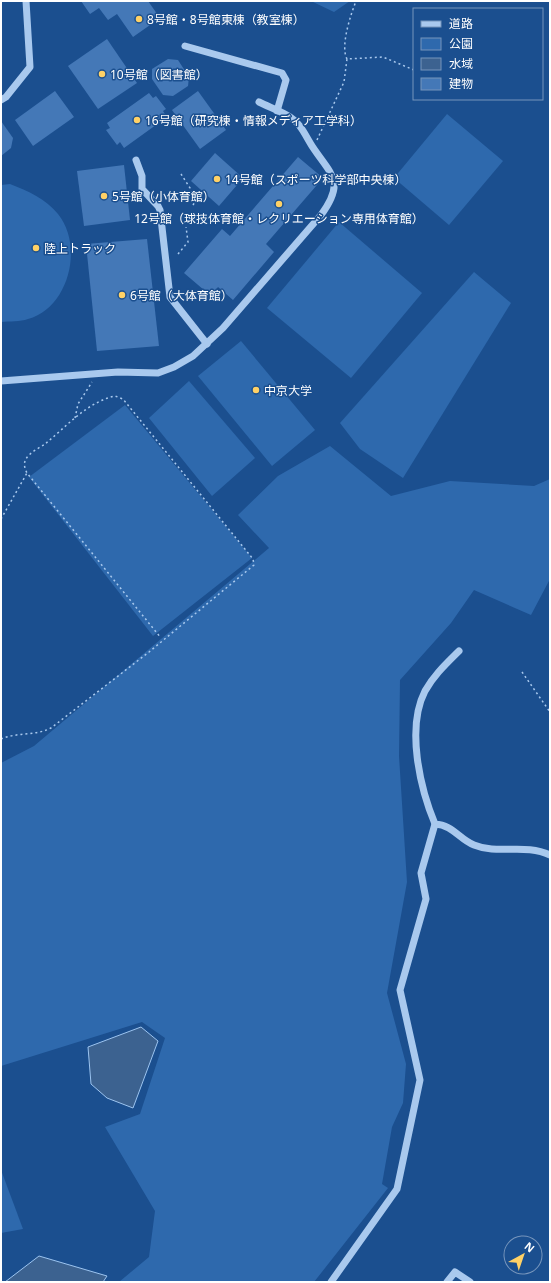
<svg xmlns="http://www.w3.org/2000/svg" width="551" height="1283" font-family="'Noto Sans','Noto Sans JP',sans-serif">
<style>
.green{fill:#2e69ad}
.water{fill:#3c6290;stroke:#9cc4f0}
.building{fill:#4478b7}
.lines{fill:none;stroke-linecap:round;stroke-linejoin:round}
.path{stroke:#a9c9ee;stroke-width:1.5;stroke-dasharray:2 3;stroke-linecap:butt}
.minor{stroke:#a9c9ee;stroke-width:7}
.poi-dot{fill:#ffd166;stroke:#1b4f8f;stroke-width:1.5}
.labels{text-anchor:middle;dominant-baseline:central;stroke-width:3;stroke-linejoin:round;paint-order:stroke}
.poi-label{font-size:12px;fill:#fff;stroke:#1b4f8f;text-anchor:start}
</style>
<rect width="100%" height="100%" fill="#1b4f8f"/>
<g class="green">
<path d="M311,1H350L334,12Z"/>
<path d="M447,114L503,161L449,225L394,178Z"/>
<path d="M10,184C28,191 46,199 58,214C84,246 69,308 28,319C20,322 10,321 1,322V185Z"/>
<path d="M339,222L422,293L351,378L267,308Z"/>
<path d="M474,272L511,303L403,478L360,449L340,423Z"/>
<path d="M241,341L315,430L272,466L198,376Z"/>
<path d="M189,381L255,458L212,496L149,418Z"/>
<path d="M125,405L252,558L153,636L29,477Z"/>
<path d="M330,446L391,496L450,481L534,486L550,479V579L531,615L474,590L451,623L400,680L399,756L407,882L387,993L406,1064L403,1103L392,1127L382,1184L388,1188L314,1282H119L149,1257L155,1211L105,1127L140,1114L165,1038L142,1022L1,1066V763L34,746L269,548L238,515L278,476Z"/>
<path d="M1,1170L23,1229L1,1233Z"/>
</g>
<g class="water">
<path d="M141,1027L158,1041L133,1108L107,1098L91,1084L88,1047Z"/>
<path d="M39,1256L107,1276L103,1282H5Z"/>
</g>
<g class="building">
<path d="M81,1H148L160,18L133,37L117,14L108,20L99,8L90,14Z"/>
<path d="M107,39L137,83L98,109L68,66Z"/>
<path d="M168,59L178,60L189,77L188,86L173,96L163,95L152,79V69Z"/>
<path d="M55,91L74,117L33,146L15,120Z"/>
<path d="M198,91L226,130L200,149L172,110Z"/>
<path d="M149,93L153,98L156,96L166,109L163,111L167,117L124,148L120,142L117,145L106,130L110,128L107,123Z"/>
<path d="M1,121L13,138L11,148L1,156Z"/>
<path d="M215,153L243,178L219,206L191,181Z"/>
<path d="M298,157L323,178L266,244L274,252L233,300L218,287L211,296L184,273L222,229L230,236Z"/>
<path d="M124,165L130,220L84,226L77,171Z"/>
<path d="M147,239L159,346L97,351L86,244Z"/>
</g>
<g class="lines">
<g class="path">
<path d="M347,59C340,46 351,14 356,1"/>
<path d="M317,140L344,82L347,59L383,57L414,70"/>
<path d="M181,174L190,188L192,195"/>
<path d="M193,205L196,200"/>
<path d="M178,254L188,242L186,227"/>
<path d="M75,418L78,404L92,382"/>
<path d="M1,519L27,473"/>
<path d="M522,672L550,712"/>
<path d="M1,739C17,732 36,736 51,728L149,652L254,565L253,559L123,399L115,396C87,402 66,427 45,444C39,448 29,453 26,459C23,464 25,469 27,473L161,638"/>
</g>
<g class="minor">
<path d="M185,46L282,73L286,80L277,111"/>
<path d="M1,100L6,97L30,67L26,1"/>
<path d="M136,160L142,176V189L158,206L160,210L170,297L207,344"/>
<path d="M1,381L118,372L158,373L174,367L193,356L223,328L321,215C346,181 331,175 312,146C305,135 301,124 290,117C281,111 269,107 259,102"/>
<path d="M459,651C446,664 434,675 425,691C406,728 420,788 435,824C453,825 459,839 474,845C498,855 525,843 550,855"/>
<path d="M331,1282L397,1189L420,1080L400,990L426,899L421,873L435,824"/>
<path d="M447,1282L455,1272L470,1282"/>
</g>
</g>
<g class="poi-dot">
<circle cx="139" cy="19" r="4"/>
<circle cx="102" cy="74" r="4"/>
<circle cx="137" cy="120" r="4"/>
<circle cx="217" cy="179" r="4"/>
<circle cx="104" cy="196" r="4"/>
<circle cx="279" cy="204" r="4"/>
<circle cx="36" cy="248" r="4"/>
<circle cx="122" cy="295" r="4"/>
<circle cx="256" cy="390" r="4"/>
</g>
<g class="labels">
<g class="poi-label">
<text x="147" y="19">8号館・8号館東棟（教室棟）</text>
<text x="110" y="74">10号館（図書館）</text>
<text x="145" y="120">16号館（研究棟・情報メディア工学科）</text>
<text x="225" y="179">14号館（スポーツ科学部中央棟）</text>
<text x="112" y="196">5号館（小体育館）</text>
<text x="279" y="218" text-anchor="middle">12号館（球技体育館・レクリエーション専用体育館）</text>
<text x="44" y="248">陸上トラック</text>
<text x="130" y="295">6号館（大体育館）</text>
<text x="264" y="390">中京大学</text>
</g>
</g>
<rect width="551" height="1283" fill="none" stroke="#ffffff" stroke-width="4"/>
<rect x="413" y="8" width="130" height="92" fill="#1b4f8f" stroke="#7695bc"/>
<rect x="421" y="21" width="20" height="6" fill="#a9c9ee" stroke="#7695bc"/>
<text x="449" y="28" font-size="12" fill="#ffffff">道路</text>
<rect x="421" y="38" width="20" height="12" fill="#2e69ad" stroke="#7695bc"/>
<text x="449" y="48" font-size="12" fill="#ffffff">公園</text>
<rect x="421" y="58" width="20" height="12" fill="#3c6290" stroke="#7695bc"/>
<text x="449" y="68" font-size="12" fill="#ffffff">水域</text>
<rect x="421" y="78" width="20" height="12" fill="#4478b7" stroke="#7695bc"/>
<text x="449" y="88" font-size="12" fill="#ffffff">建物</text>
<g transform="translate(523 1255) rotate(40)"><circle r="19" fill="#1b4f8f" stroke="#7695bc"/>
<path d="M0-3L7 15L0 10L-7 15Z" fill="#ffd166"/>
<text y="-6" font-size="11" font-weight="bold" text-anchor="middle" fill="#ffffff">N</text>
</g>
</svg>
